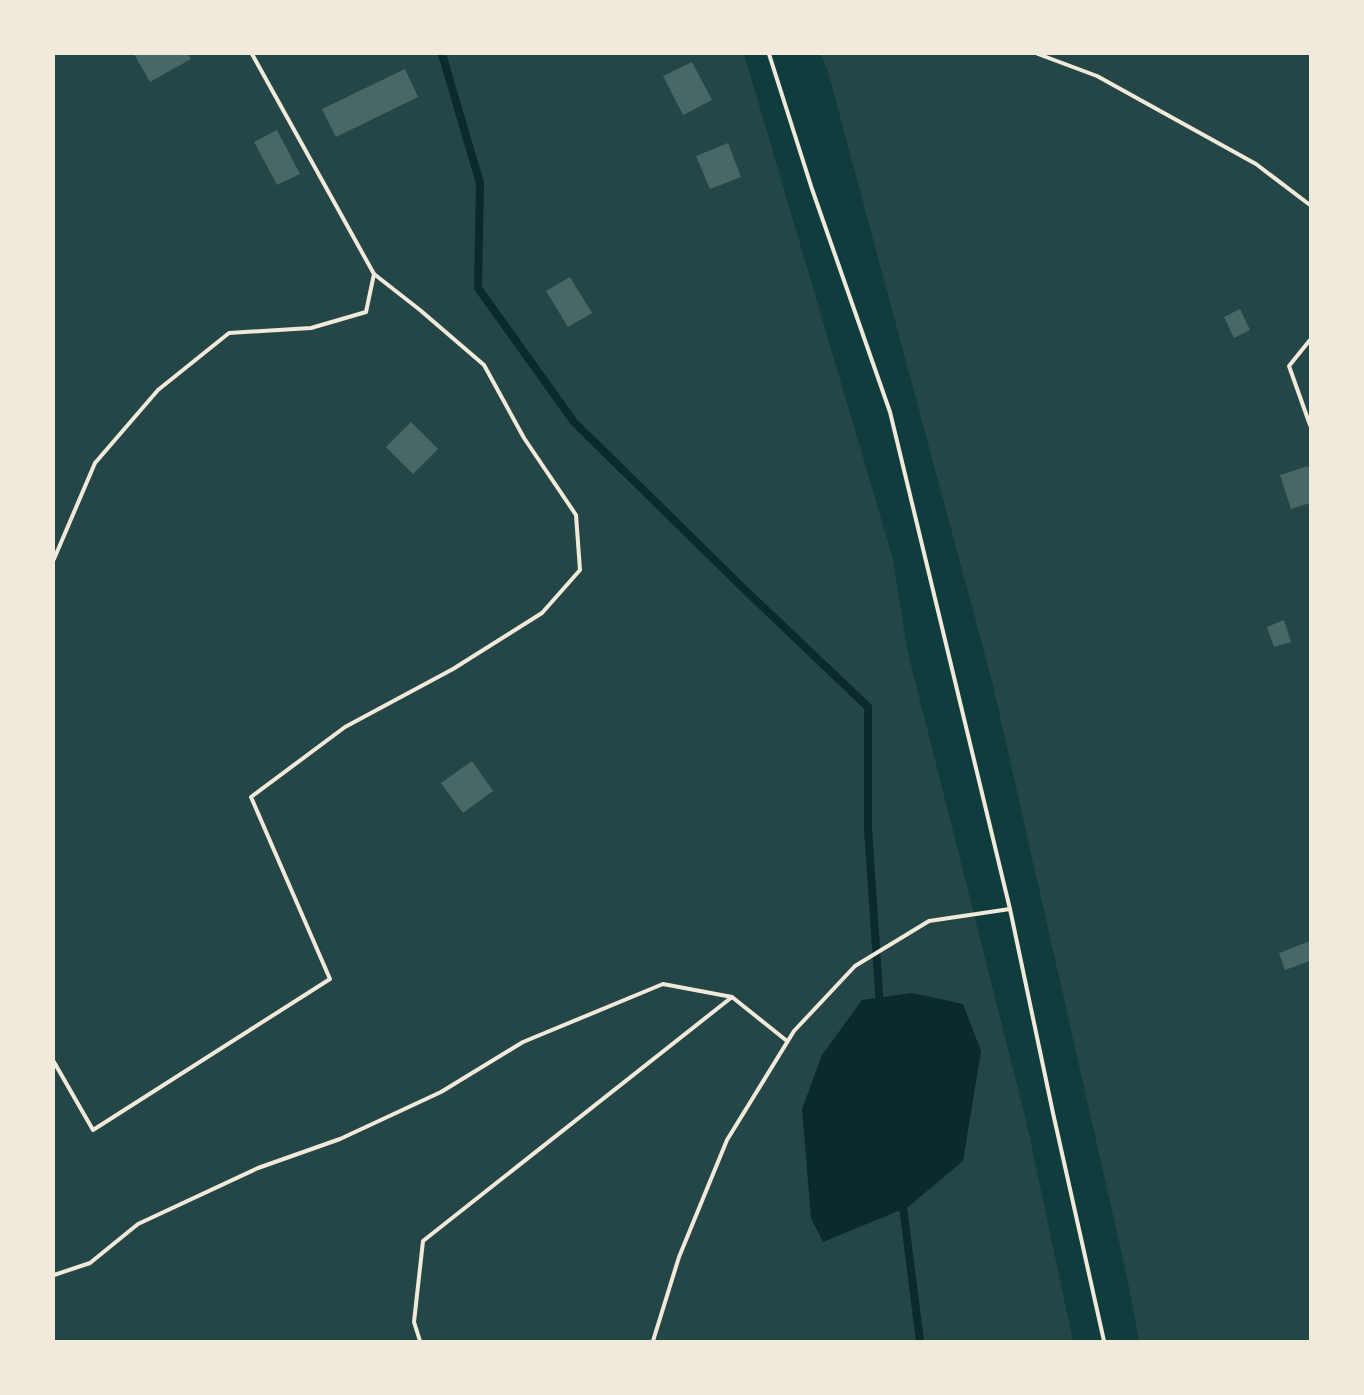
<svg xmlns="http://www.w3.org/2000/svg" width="1364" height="1395" font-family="'PT Sans Narrow',sans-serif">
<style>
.green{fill:#244646}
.water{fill:#0a2a2b}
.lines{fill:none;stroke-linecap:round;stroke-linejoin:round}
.stream{stroke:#0a2a2b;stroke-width:8}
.building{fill:#486865}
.service{stroke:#f1e9da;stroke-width:4}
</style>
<rect width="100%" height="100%" fill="#0f3d3e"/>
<g class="green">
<path d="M54,54H744L893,559L907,649L1026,1120L1073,1341H54Z"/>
<path d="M820,54H1310V1341H1139L1127,1277L992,681L827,68Z"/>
</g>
<path class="water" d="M912,993L963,1004L981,1051L963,1161L908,1207L823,1242L811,1218L802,1109L822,1055L862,1000Z"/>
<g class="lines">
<g class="stream">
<path d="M442,54L480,183L478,288L574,422L741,586L868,707V829L880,1007"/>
<path d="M902,1199L920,1341"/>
</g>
</g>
<g class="building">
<path d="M134,54H188L191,59L150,82Z"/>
<path d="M692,62L712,100L683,115L663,76Z"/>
<path d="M405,69L418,97L336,137L322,109Z"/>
<path d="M277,130L300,174L277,185L254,142Z"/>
<path d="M728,143L741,177L710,189L696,156Z"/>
<path d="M570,277L592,313L568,327L546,291Z"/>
<path d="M1240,309L1250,330L1234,338L1224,317Z"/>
<path d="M411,422L438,449L413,474L386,447Z"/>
<path d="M1308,466L1310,474V503L1291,509L1280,475Z"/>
<path d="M1284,620L1291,642L1274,647L1267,627Z"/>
<path d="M472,761L493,791L463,813L441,783Z"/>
<path d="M1310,941V961L1285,970L1279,953Z"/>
</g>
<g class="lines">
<g class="service">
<path d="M769,54L812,189L890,412L1010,909L1053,1113L1104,1341"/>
<path d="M1038,54L1097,76L1256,164L1310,205"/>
<path d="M1310,340L1289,366L1310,425"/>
<path d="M54,559L95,463L158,390L229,333L311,328L366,312L374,274L252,54"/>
<path d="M54,1062L93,1130L330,979L251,797L345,727L453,669L542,613L580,570L576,515L524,438L484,365L420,310L374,274"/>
<path d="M54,1275L90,1263L138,1224L258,1168L340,1139L441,1092L523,1042L663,984L732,997L787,1041"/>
<path d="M420,1341L414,1322L423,1241L732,997"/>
<path d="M653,1341L679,1257L727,1140L794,1031L855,966L929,921L1010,909"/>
</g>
</g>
<rect width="1364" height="1395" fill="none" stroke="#f1e9da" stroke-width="110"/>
</svg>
